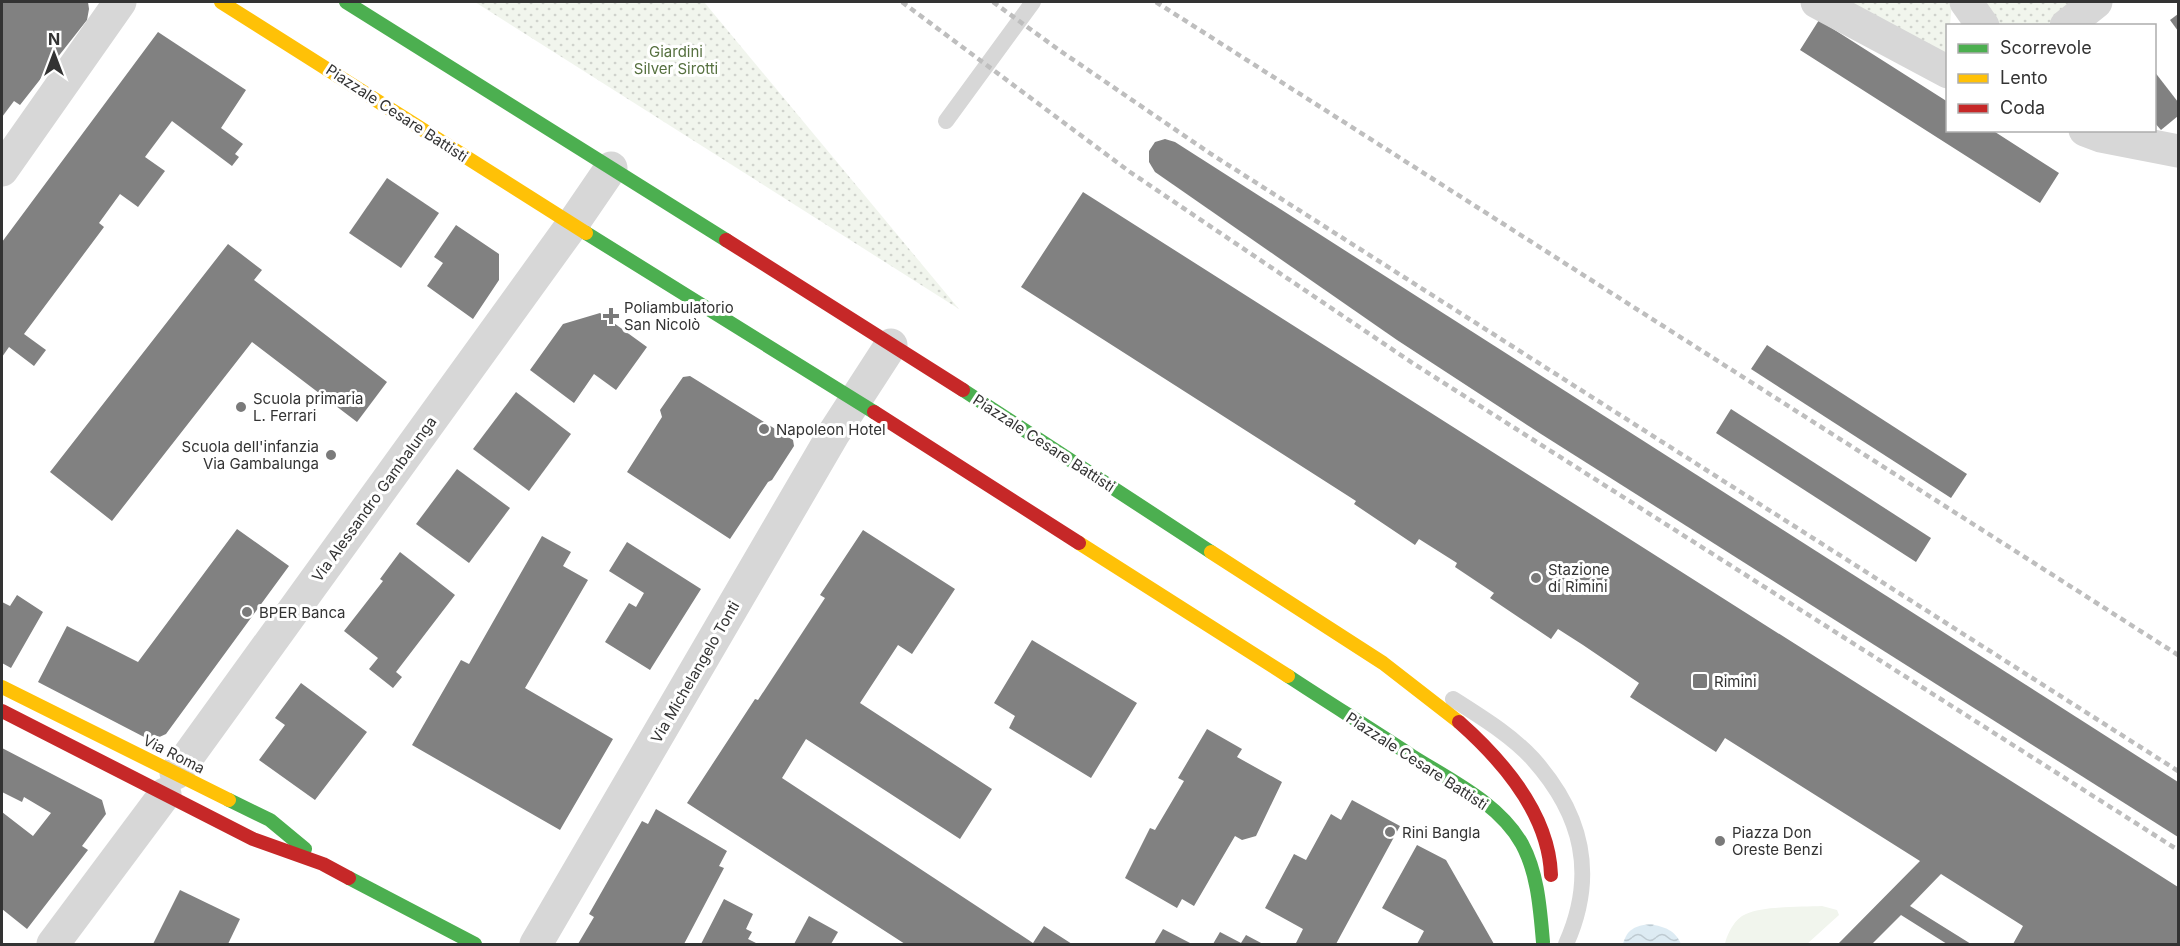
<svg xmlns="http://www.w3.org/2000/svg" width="2180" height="946" font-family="Inter,sans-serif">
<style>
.grass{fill:#f1f5ed}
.park{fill:url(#park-dots)}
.water{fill:url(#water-waves)}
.building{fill:#818181}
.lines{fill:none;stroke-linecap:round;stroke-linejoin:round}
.lane{stroke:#d7d7d7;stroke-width:16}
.street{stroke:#d7d7d7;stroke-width:33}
.fast{stroke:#4caf50;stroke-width:14}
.slow{stroke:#ffc107;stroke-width:14}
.jam{stroke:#c62828;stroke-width:14}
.rail{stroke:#bebebe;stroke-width:4.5;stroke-dasharray:6 4.5;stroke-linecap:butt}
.poi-dot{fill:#7a7a7a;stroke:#fff;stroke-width:2}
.labels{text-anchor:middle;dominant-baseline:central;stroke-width:6;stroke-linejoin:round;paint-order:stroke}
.park-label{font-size:15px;fill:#56703f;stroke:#fff}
.street-label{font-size:15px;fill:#333;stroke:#fff}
.poi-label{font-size:15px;fill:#333;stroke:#fff;text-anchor:start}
</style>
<defs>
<pattern id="park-dots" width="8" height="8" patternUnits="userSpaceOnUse" patternTransform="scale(1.5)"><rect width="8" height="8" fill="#f1f5ed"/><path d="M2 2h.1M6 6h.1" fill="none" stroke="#cfd2cc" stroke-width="1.8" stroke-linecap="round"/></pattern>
<pattern id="water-waves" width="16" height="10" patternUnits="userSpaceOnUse" patternTransform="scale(1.5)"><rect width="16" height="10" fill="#ddebf3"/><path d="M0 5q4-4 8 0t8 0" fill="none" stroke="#becad1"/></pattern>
</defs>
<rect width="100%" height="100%" fill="#fff"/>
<path class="grass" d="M1822,906L1837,910L1839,915L1807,944H1725C1727,934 1735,918 1746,914C1763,906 1802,907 1822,906Z"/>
<g class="park">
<path d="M475,2H704L959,309Z"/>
<path d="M1844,2H1952L1950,25L1948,26L1947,57Z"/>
<path d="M1980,2H2078L2045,26L2002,25L1987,15Z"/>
</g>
<path class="water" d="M1650,924C1665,927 1675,930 1681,944H1623C1627,929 1635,926 1650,924Z"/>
<g class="building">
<path d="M2,2H88L89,9L87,20L20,105L14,101L2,117Z"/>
<path d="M2178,14V31L2170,20Z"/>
<path d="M1819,20L1948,102V130H1992L2059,173L2040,203L1800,50Z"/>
<path d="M158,32L246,90L221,128L243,144L235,154L239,157L232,166L172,121L145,157L165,171L138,207L120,194L99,223L104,227L24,334L46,350L34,366L9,347L2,357V242Z"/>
<path d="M2154,71L2178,102V116L2161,130L2154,122Z"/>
<path d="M1165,139L1175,142L2178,782V837L1541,434L1397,340L1155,172L1149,162V151L1155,142Z"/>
<path d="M387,178L439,213L401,268L349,233Z"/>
<path d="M1083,192L2178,887V944H2013L2023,926L1941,874L1910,906L1971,944H1947L1901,915L1872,944H1838L1920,861L1725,738L1716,752L1630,697L1639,683L1583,645L1558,629L1551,639L1490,598L1494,593L1455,567L1457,563L1419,539L1415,545L1354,504L1356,501L1021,287Z"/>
<path d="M456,225L499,254V280L473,319L427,286L443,263L434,257Z"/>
<path d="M228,244L262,270L254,280L387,382L357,422L252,342L112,521L50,472Z"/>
<path d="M600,313L647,347L616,390L594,374L574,403L530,370L563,324Z"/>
<path d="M1767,345L1967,474L1951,498L1751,369Z"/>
<path d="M690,376L793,440L794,446L772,480L768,482L730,539L627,472L662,417L660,410L683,377Z"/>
<path d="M516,392L571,434L529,491L473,449Z"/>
<path d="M1731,409L1931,538L1916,562L1716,433Z"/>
<path d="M457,469L510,508L469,563L416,524Z"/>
<path d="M237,529L289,566L166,734L155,739L146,738L38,682L67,626L138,662Z"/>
<path d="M863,530L955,589L912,654L898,645L860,703L992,789L960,839L806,739L782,778L1033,943L1044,926L1072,944H905L687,803L755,699L758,700L825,598L820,595Z"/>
<path d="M542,536L571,552L563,566L588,580L525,688L613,739L560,830L412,745L461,660L469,664Z"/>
<path d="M627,542L701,589L650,670L605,642L629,603L636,607L644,593L609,571Z"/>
<path d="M400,552L455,595L396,672L402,677L393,688L369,669L378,658L344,631L383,581L380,579Z"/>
<path d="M17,595L43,612L11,668L2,663V602L10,606Z"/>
<path d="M1032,640L1137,703L1091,778L1009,728L1015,716L994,703Z"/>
<path d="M301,683L367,732L315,800L259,760L285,725L275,718Z"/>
<path d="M1207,729L1242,749L1237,757L1282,782L1256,836L1242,840L1235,836L1194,906L1182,899L1177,908L1125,878L1150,828L1155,830L1184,781L1178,778Z"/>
<path d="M2,748L102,800L106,814L82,846L88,850L27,929L2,909V812L33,836L51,813L24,797L22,802L2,792Z"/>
<path d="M1352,800L1400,826L1336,944H1298L1296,943L1303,929L1265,908L1294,854L1306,860L1331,814L1341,820Z"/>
<path d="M656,809L727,851L719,866L724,868L684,944H578L594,917L589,914L642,821L648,824Z"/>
<path d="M1417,845L1446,860L1494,944H1417L1424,931L1382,908Z"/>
<path d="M180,890L240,919L228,944H153Z"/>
<path d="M724,899L753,914L746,929L752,932L748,939L758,944H701Z"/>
<path d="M809,916L838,932L831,944H794Z"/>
<path d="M1163,929L1192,944H1154Z"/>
<path d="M1220,932L1241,943L1246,935L1263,944H1213Z"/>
</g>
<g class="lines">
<g class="lane">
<path d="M946,121L1033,2"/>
<path d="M1453,699C1481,717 1511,735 1533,759C1583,815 1597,875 1566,944"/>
</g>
<g class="street">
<path d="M1817,2L1948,72"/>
<path d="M1966,2L1983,26"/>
<path d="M2066,26L2096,2"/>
<path d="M2085,130L2101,136L2178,151"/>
<path d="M2,170L120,2"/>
<path d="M176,773L572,225L611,168"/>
<path d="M53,944L165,794"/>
<path d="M536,944L834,433L891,345"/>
</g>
<g class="fast">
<path d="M346,2L726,240"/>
<path d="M586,233L874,412"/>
<path d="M963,390L1211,552"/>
<path d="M1288,676C1329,703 1371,729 1412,756C1450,780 1499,803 1522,844C1538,874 1540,909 1543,942"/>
<path d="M229,800L270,820L305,849"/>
<path d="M349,878L475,944"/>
</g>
<g class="slow">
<path d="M221,2L586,233"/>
<path d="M1079,543L1288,676"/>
<path d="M1211,552L1383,663L1459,722"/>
<path d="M2,687L229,800"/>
</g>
<g class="jam">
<path d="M726,240L963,390"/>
<path d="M874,412L1079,543"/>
<path d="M2,711L253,839L323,864L349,878"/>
<path d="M1459,722C1502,760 1549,814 1551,875"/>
</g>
<g class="rail">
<path d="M902,2L1130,172L1414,364L2178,850"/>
<path d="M993,2L1059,50L1211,154L2178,771"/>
<path d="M1156,2L2178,655"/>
</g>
</g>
<g class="poi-dot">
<path d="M608 307h6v6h6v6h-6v6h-6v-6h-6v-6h6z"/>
<circle cx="241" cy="407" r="6"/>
<circle cx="764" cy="429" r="6"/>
<circle cx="331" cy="455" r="6"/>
<circle cx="1536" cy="578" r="6"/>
<circle cx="247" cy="612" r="6"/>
<rect x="1692" y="673" width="16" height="16" rx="3"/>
<circle cx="1390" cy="832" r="6"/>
<circle cx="1720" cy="841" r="6"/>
</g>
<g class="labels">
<g class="park-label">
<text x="676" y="51">Giardini<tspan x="676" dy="17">Silver Sirotti</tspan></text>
</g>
<g class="street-label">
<text transform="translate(397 113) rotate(33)">Piazzale Cesare Battisti</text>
<text transform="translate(1044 443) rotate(33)">Piazzale Cesare Battisti</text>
<text transform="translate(374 499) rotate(-54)">Via Alessandro Gambalunga</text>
<text transform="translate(695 672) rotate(-60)">Via Michelangelo Tonti</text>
<text transform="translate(174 754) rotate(27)">Via Roma</text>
<text transform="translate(1417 761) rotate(33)">Piazzale Cesare Battisti</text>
</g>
<g class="poi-label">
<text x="624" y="307">Poliambulatorio<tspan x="624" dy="17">San Nicolò</tspan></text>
<text x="253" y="398">Scuola primaria<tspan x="253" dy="17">L. Ferrari</tspan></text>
<text x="776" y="429">Napoleon Hotel</text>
<text x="319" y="446" text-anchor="end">Scuola dell'infanzia<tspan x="319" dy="17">Via Gambalunga</tspan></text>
<text x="1548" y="569">Stazione<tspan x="1548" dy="17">di Rimini</tspan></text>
<text x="259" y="612">BPER Banca</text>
<text x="1714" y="681">Rimini</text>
<text x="1402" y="832">Rini Bangla</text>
<text x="1732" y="832">Piazza Don<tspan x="1732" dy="17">Oreste Benzi</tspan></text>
</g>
</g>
<rect width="2180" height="946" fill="none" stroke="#333333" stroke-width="6"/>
<rect x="1946" y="24" width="210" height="108" fill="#ffffff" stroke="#adadad" stroke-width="1.5"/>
<rect x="1958" y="44" width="30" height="9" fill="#4caf50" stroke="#adadad" stroke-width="1.5"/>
<text x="2000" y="54" font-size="18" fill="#333333">Scorrevole</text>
<rect x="1958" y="74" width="30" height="9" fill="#ffc107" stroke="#adadad" stroke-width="1.5"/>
<text x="2000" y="84" font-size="18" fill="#333333">Lento</text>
<rect x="1958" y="104" width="30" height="9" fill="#c62828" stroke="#adadad" stroke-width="1.5"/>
<text x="2000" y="114" font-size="18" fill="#333333">Coda</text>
<g transform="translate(54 54)" stroke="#ffffff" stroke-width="4.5" paint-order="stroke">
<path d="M0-4.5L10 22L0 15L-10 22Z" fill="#333333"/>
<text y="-9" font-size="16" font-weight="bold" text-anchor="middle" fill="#333333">N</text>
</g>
</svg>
